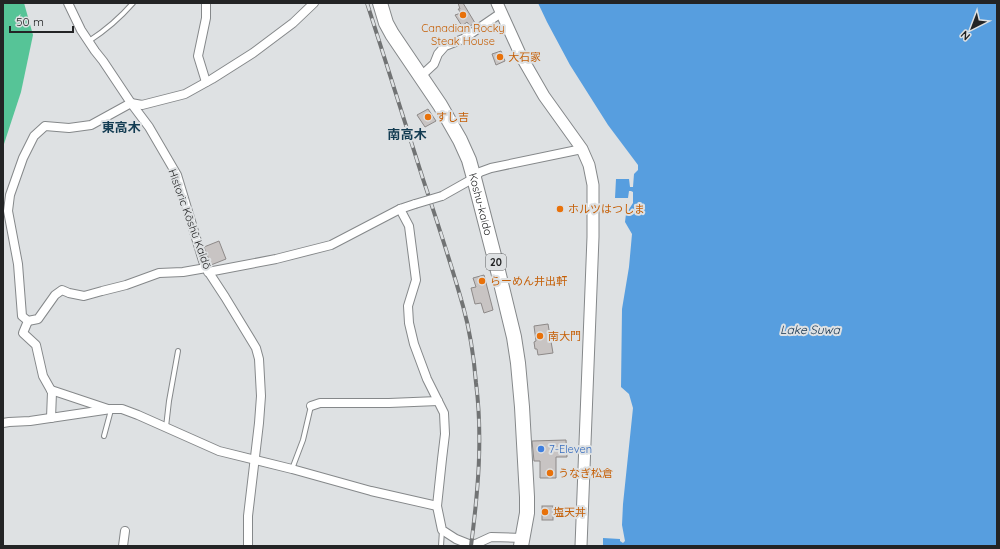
<svg xmlns="http://www.w3.org/2000/svg" width="1000" height="549" font-family="Quicksand,'Noto Sans JP',sans-serif">
<style>
.forest{fill:#56c497}
.water{fill:#579edf}
.building{fill:#c8c4c3;stroke:#8d8988}
.lines{fill:none;stroke-linecap:round;stroke-linejoin:round}
.lane-casing{stroke:#85888a;stroke-width:6}
.street-casing{stroke:#85888a;stroke-width:10}
.secondary-casing{stroke:#85888a;stroke-width:13}
.highway-casing{stroke:#85888a;stroke-width:16}
.lane{stroke:#fff;stroke-width:4}
.street{stroke:#fff;stroke-width:8}
.secondary{stroke:#fff;stroke-width:11}
.highway{stroke:#fff;stroke-width:14}
.rail-casing{stroke:#717374;stroke-width:4}
.rail{stroke:#dee1e3;stroke-width:2.5;stroke-dasharray:8;stroke-linecap:butt}
.street-bridge-casing{stroke:#85888a;stroke-width:10;stroke-linecap:butt}
.street-bridge{stroke:#fff;stroke-width:8}
.food-dot{fill:#e8710a;stroke:#dee1e3;stroke-width:1.5}
.shop-dot{fill:#3f7fe0;stroke:#dee1e3;stroke-width:1.5}
.labels{text-anchor:middle;dominant-baseline:central;stroke-width:4;stroke-linejoin:round;paint-order:stroke}
.shield{fill:#dee1e3;stroke:#5b5d5e;stroke-width:1}
.shield-label{font-size:10px;font-weight:bold;fill:#232425}
.food-label{font-size:11px;fill:#c56008;stroke:#dee1e3;text-anchor:start}
.street-label{font-size:11px;fill:#232425;stroke:#dee1e3}
.shop-label{font-size:11px;fill:#366cbe;stroke:#dee1e3;text-anchor:start}
.water-label{font-size:12px;font-style:italic;fill:#14324d;stroke:#dee1e3}
.quarter-label{font-size:13px;font-weight:bold;fill:#133c52;stroke:#dee1e3}
</style>
<rect width="100%" height="100%" fill="#dee1e3"/>
<path class="forest" d="M3,3H24L33,35L21,92L3,147Z"/>
<path class="water" d="M538,3H997V546H603V538L620,539V541L623,543L625,541L622,525L623,504L633,408L629,394L621,387L622,309L629,267L632,234L625,222L626,214L633,203V192L631,191H629L628,198H615L616,179H629L630,187H633L634,174L638,170V165L608,125L570,65L547,22Z"/>
<g class="building">
<path d="M458,3H463L475,23L470,26L467,22L462,26L455,15L461,13L458,9H460Z"/>
<path d="M501,51L505,61L496,65L492,54Z"/>
<path d="M428,109L436,121L425,127L417,115Z"/>
<path d="M219,241L226,259L211,265L204,247Z"/>
<path d="M484,275L493,310L484,313L481,303L475,304L471,288L476,287L473,278Z"/>
<path d="M548,324L553,353L538,355L537,349H535L534,342L536,341L534,326Z"/>
<path d="M566,440L567,457H556V478H540V461H534L532,441Z"/>
<rect x="542" y="506" width="11" height="14"/>
</g>
<g class="lines">
<defs>
<g id="lane">
<path d="M89,41C106,30 119,19 133,3"/>
<path d="M166,427L169,401L178,351"/>
<path d="M104,436L111,410"/>
<path d="M292,469L303,440L311,406"/>
<path d="M441,546L442,530"/>
</g>
<g id="street">
<path d="M68,3L81,30L95,51L103,61L131,103L149,127L177,175L203,261L206,268L225,297L256,348L259,359L261,396L259,423L248,516V546"/>
<path d="M206,3V18L198,56L206,82"/>
<path d="M421,76L434,64L438,54L445,46L463,39L501,13"/>
<path d="M442,196L474,178L480,172L491,168L582,149"/>
<path d="M400,209L409,226L416,280L408,306L409,323L414,344L427,379L444,413L445,434L442,459L437,506L442,530L456,539L471,545L478,543L491,537L522,538"/>
<path d="M208,272L276,259L331,245L400,209L415,204"/>
<path d="M28,321L22,316L18,264L8,211L10,195L23,158L34,136L45,126L69,128L91,125L131,103L142,105L185,94L212,79L253,53L293,23L314,3"/>
<path d="M28,321L38,319L55,295L62,290L69,293L84,296L102,291L126,285L159,273L183,272L206,268"/>
<path d="M28,321L23,333L36,345L43,376L52,392L51,418"/>
<path d="M51,390L108,409"/>
<path d="M311,406L320,403H389L438,401"/>
<path d="M3,423L9,422L30,421L111,409H122L138,415L219,451L292,469L371,491L437,506"/>
<path d="M123,546L125,531"/>
</g>
<path id="secondary" d="M497,3L521,56L544,96L582,149L589,165L593,185V237L581,546"/>
<g id="highway">
<path id="s1" d="M380,3L386,23L392,34L440,105L460,140L469,160L474,178L498,271L514,337L518,363L522,407L527,497V513L521,546"/>
</g>
</defs>
<use href="#lane" class="lane-casing"/>
<use href="#street" class="street-casing"/>
<use href="#secondary" class="secondary-casing"/>
<use href="#highway" class="highway-casing"/>
<use href="#lane" class="lane"/>
<use href="#street" class="street"/>
<use href="#secondary" class="secondary"/>
<use href="#highway" class="highway"/>
<defs>
<path id="rail" d="M367,3C386,62 404,120 423,179C437,221 451,263 463,306C470,331 474,358 476,383C483,438 478,492 471,546"/>
</defs>
<use href="#rail" class="rail-casing"/>
<use href="#rail" class="rail"/>
<defs>
<path id="street-bridge" d="M415,204L442,196"/>
</defs>
<use href="#street-bridge" class="street-bridge-casing"/>
<use href="#street-bridge" class="street-bridge"/>
</g>
<g class="food-dot">
<circle cx="463" cy="15" r="4"/>
<circle cx="500" cy="57" r="4"/>
<circle cx="428" cy="117" r="4"/>
<circle cx="560" cy="209" r="4"/>
<circle cx="482" cy="281" r="4"/>
<circle cx="540" cy="336" r="4"/>
<circle cx="550" cy="473" r="4"/>
<circle cx="545" cy="512" r="4"/>
</g>
<circle class="shop-dot" cx="541" cy="449" r="4"/>
<g class="labels">
<rect class="shield" x="486" y="254" width="20" height="16" rx="3"/>
<g class="shield-label">
<text x="496" y="262">20</text>
</g>
<g class="food-label">
<text x="463" y="28" text-anchor="middle">Canadian Rocky<tspan x="463" dy="13">Steak House</tspan></text>
<text x="508" y="57">大石家</text>
<text x="436" y="117">すし吉</text>
<text x="568" y="209">ホルツはつしま</text>
<text x="490" y="281">らーめん井出軒</text>
<text x="548" y="336">南大門</text>
<text x="558" y="473">うなぎ松倉</text>
<text x="553" y="512">塩天丼</text>
</g>
<g class="street-label">
<text stroke="none"><textPath href="#s1" startOffset="227">Koshu-kaido</textPath></text>
<text transform="translate(190 219) rotate(70)">Historic Kōshū Kaidō</text>
</g>
<g class="shop-label">
<text x="549" y="449">7-Eleven</text>
</g>
<g class="water-label">
<text x="810" y="329">Lake Suwa</text>
</g>
<g class="quarter-label">
<text x="121" y="127">東高木</text>
<text x="407" y="134">南高木</text>
</g>
</g>
<rect width="1000" height="549" fill="none" stroke="#232425" stroke-width="8"/>
<g transform="translate(972 28) rotate(222)" stroke="#dee1e3" stroke-width="3" paint-order="stroke">
<path d="M0-3L7 15L0 10L-7 15Z" fill="#232425"/>
<text y="-6" font-size="11" font-weight="bold" text-anchor="middle" fill="#232425">N</text>
</g>
<path d="M10 26v6h63v-6" fill="none" stroke="#232425" stroke-width="2"/>
<text x="16" y="26" font-size="12" fill="#232425" stroke="#dee1e3" stroke-width="3" paint-order="stroke">50 m</text>
</svg>
